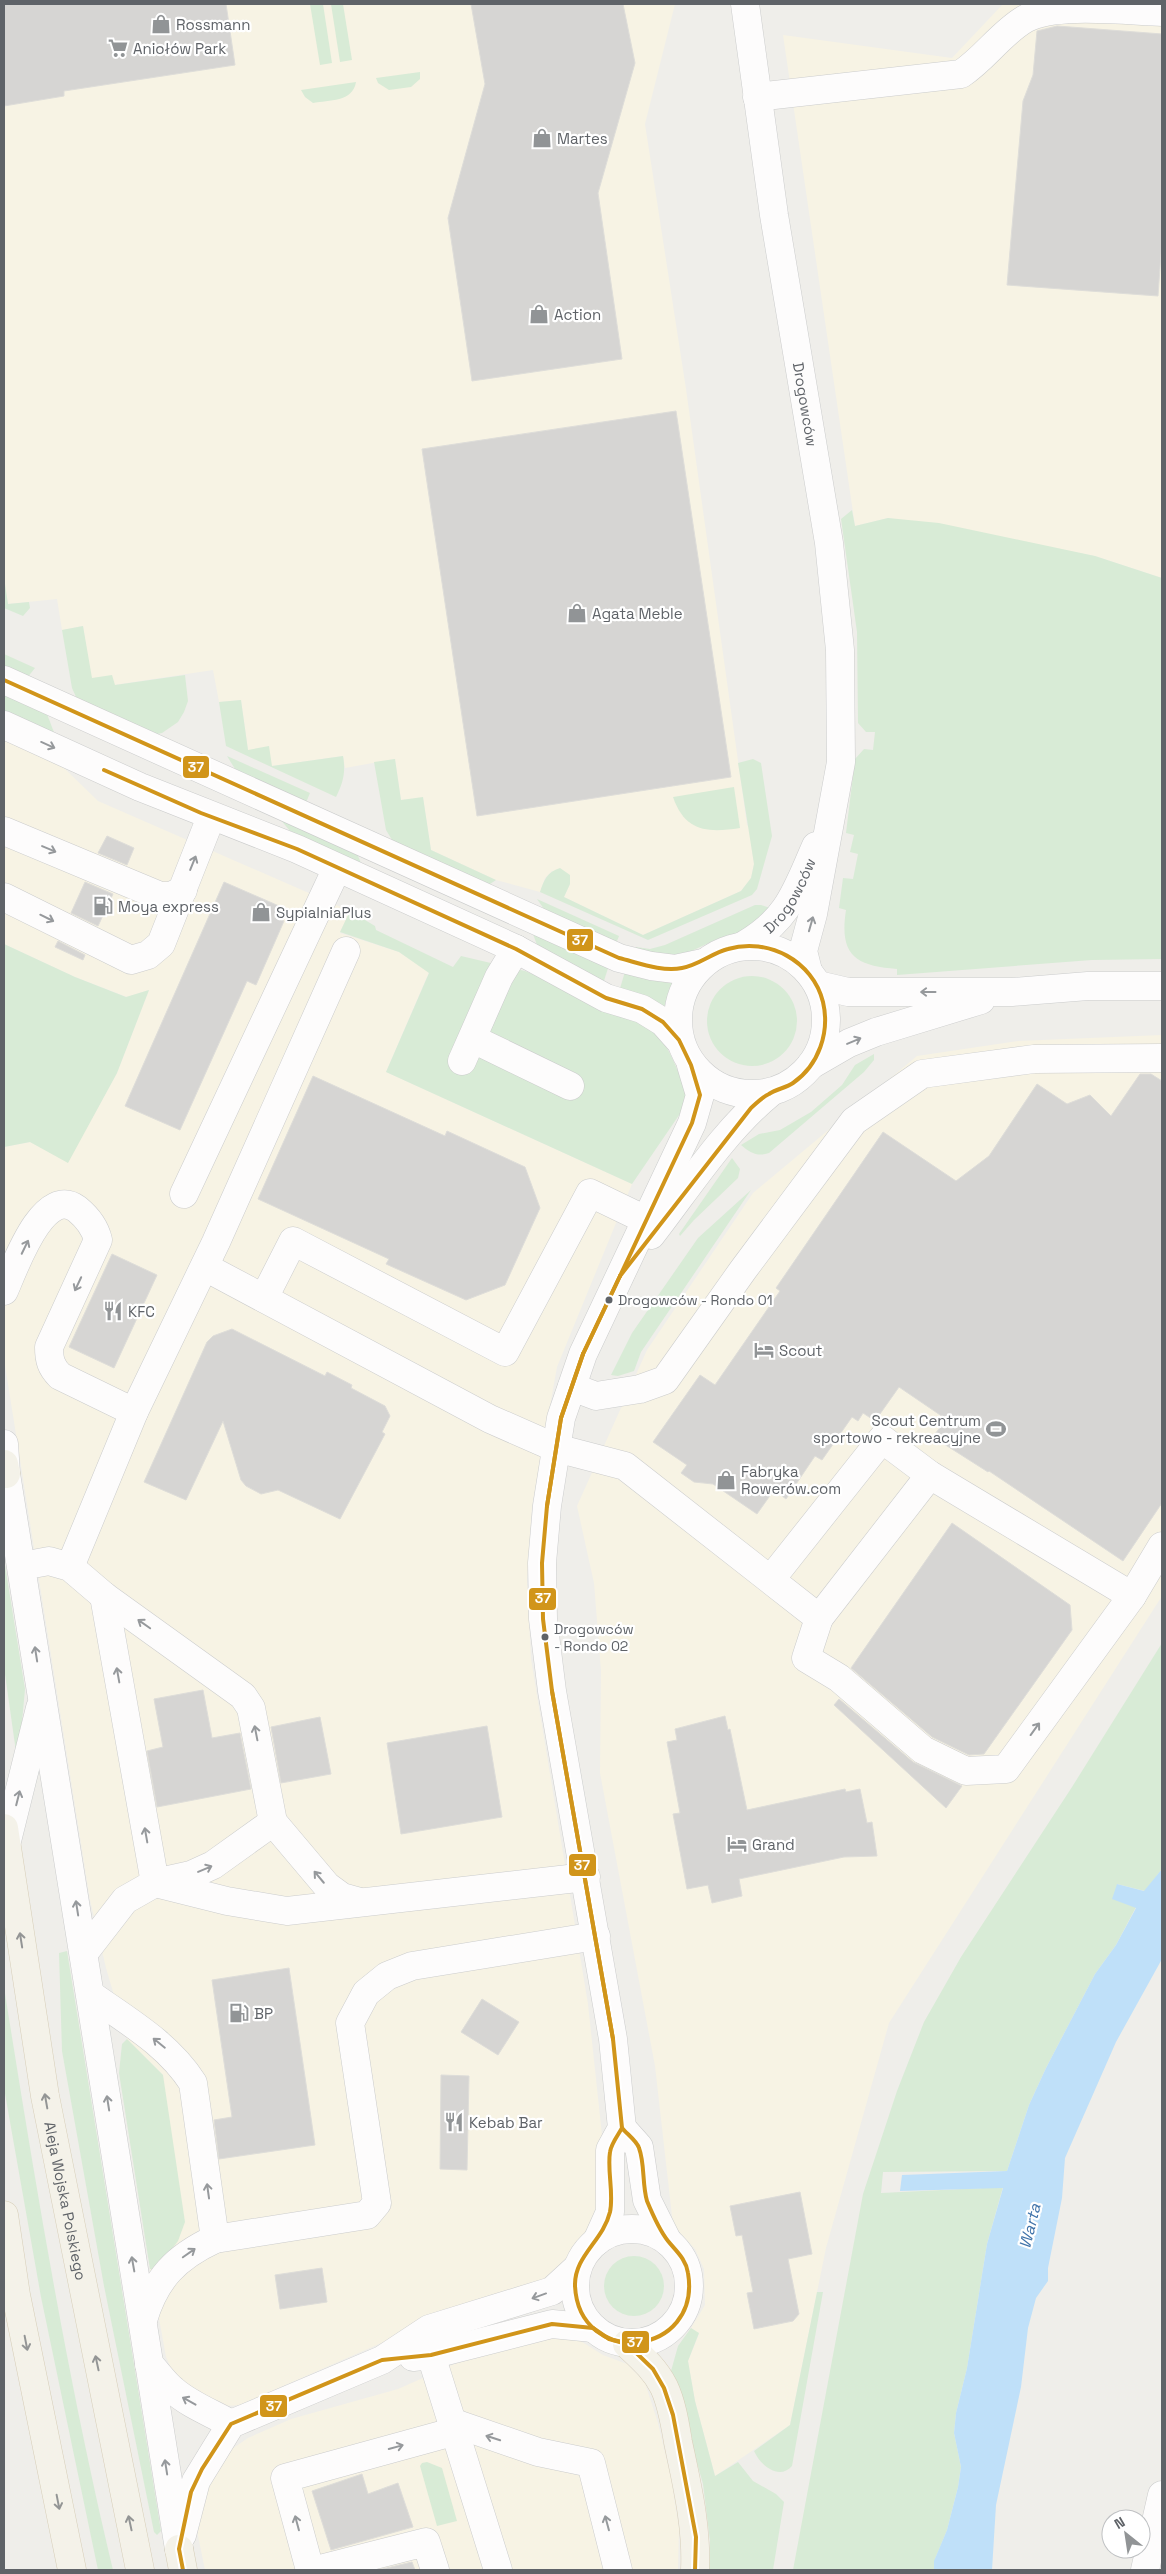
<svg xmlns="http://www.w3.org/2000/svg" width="1166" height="2574" font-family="'Space Grotesk',sans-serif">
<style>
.commercial{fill:#f7f3e4}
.green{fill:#d8ebd6}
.water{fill:#bfe0f9}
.building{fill:#d6d5d3;stroke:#deddd9}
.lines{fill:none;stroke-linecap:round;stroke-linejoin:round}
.minor-casing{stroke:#cbcccc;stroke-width:29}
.major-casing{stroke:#d7ceb8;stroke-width:29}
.minor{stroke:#fdfcfc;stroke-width:28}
.major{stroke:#f4f2e9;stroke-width:28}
.bus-1-casing{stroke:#fff;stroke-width:8}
.bus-1{stroke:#d1951a;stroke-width:4}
.oneway{stroke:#96999c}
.oneway2{stroke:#939595}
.bus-dot{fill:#5f6368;stroke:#fff;stroke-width:2}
.labels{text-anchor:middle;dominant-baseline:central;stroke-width:4.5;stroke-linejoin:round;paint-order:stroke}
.bus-label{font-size:14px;fill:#5f6368;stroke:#fff;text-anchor:start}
.poi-label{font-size:15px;fill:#5f6368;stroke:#fff;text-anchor:start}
.street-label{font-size:15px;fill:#5f6368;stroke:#fff}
.water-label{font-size:16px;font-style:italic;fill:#4174aa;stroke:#fff}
.line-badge{stroke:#fff;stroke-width:2}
.badge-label{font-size:14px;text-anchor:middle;font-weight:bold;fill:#fff}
</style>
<rect width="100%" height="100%" fill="#efeeea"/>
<g class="commercial">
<path d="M4,4H675L645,124L686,389L747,825L749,827L754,864L751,878L741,891L643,935L564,897L570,884L552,871L545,878L540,892L496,880L431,850L423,798L401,800L395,759L345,768L343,756L272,766L248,750L241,700L219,702L213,670L114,685L91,678L83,626L62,630L57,599L8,604L4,585Z"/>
<path d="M1003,4H1162V578L1095,556L888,518L855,526L783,35L952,58Z"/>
<path d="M4,735L64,768L98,801L350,911L340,933L399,952L429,972L386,1072L632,1184L557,1367L532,1506L527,1581L531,1659L588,2004L602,2135L605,2195L600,2215L576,2243L562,2270L551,2282L427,2323L240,2405L226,2406L191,2393L171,2368L166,2357L150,2269H156L163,2075L127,2039L106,1968L90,1900L4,1359V1147L30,1142L68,1162L117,1073L149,990L127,997L75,977L4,944Z"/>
<path d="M1162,1035V1596L889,2023L826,2248L790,2425L715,2476L695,2401L688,2361L699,2334L691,2328L705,2305L704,2269L695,2249L673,2225L655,2066L600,1773L601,1671L594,1583L577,1506L647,1350L753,1193L917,1056L1018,1041Z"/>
<path d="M546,2334L574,2337L603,2355L627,2364L645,2383L658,2423L671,2479L679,2529L678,2570H205L195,2521L202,2492L229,2451L248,2438L291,2419L398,2389L488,2349Z"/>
</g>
<g class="green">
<path d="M310,4H323L332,63L320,65Z"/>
<path d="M331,4H343L352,60L340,62Z"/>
<path d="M420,72V79L411,87L389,90L378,83L376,78Z"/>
<path d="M356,82C353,102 329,100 313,103L305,97L301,90Z"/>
<path d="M852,510L855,526L888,518L939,523L1095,556L1162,578V959L1092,960L897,975V969C855,966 839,955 846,910L839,908L843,878L853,879L858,854L850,852L854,835L846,833L855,759L864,749L873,750L875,732H866L858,723L857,632L841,519Z"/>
<path d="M5,584L8,604L29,602L30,608L23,616L4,608Z"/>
<path d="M83,626L92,678L112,675L115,685L185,675L188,701L184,712L178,722L162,733L148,736L77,699L72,688L62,630Z"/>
<path d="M4,654L35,668L27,678L4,672Z"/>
<path d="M4,695L47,714L55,735L4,711Z"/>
<path d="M241,700L248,750L269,746L272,766L343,756C346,772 343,783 336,797L226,746L219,702Z"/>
<path d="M227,756L310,793L305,805L240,777Z"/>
<path d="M395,759L401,800L423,797L431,850L496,880L487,886L397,848L386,830L374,762Z"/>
<path d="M753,759L761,763L772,836L757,889L752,895L648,940L540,892C544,880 547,872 560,868L570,875V884L564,897L643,935L741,891L751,878L754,864L738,763Z"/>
<path d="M734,787L740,828C708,833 685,832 673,797Z"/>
<path d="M275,813L355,849L361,863L290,831Z"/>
<path d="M537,899L619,936L615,946L544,909Z"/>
<path d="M755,905H761L776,910L744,933L717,939L679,957L634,952L636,947L650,949L665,945Z"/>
<path d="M350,911L375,926L376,930L453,967L461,956L525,971L650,1024C670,1047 680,1073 688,1102L632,1184L386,1072L429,973L399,952L340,932Z"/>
<path d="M531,929L610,962L602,987L539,950Z"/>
<path d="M4,944L75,977L126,997L149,990L117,1073L68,1163L30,1142L4,1147Z"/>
<path d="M626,968L672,983L664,1008L619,992Z"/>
<circle cx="752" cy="1021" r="45"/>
<path d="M874,1054V1060L864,1072L769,1153C758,1157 750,1153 741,1145L759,1134L780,1130L811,1112L842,1085L855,1065Z"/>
<path d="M732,1158L740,1169L738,1178L694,1220L680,1236L679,1234Z"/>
<path d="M751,1190L641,1352L634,1371L618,1376L611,1375L632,1333L698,1238Z"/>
<path d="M4,1559L25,1689L18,1766L4,1667Z"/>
<path d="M1162,1643V1869L1145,1891L1117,1884L1136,1907L1116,1945L1095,1974L1046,2068L1029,2105L1007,2171L883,2172L881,2193L1003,2187L987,2244L967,2368L956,2413L954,2433L961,2467L958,2487L947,2530L935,2559V2570H793L863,2194L897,2091L924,2022L961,1957L1072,1787Z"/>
<path d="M67,1951L161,2531L157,2535L154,2532L104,2286L62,2051L59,1953Z"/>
<path d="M4,1987C35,2182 67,2378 113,2570H98L41,2297L4,2088Z"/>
<path d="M127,2039L163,2075L185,2222L178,2241L156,2270L150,2269L119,2073L122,2044Z"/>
<circle cx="634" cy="2286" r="30"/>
<path d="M817,2292H823L792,2466C779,2481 760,2465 754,2451L790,2425Z"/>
<path d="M691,2328L699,2333L688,2361L695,2401L715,2476L738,2462L753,2481L776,2494L784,2502L773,2570H709L710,2541L703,2484L671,2371L678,2346Z"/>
<path d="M427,2462L442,2468L457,2521L437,2526L420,2466L422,2463Z"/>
</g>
<path class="water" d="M1162,1869V1959L1116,2042L1065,2158L1062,2198L1048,2268V2281L1036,2298L1028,2328L1021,2387L996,2505L992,2570H934V2561L947,2530L958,2487L961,2467L954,2433L956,2413L967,2368L987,2244L1003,2188L900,2191L902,2175L1007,2171L1029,2105L1046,2068L1095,1974L1116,1945L1136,1908L1112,1899L1117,1884L1144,1891Z"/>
<g class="building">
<path d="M4,4H226L235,65L64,91V96L4,106Z"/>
<path d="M471,4H623L635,63L598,193L622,359L472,381L448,218L485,84Z"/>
<path d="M1057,26L1162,34V240L1158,296L1007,285L1023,101L1033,75L1037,31Z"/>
<path d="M676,411L731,777L477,816L422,449Z"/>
<path d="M107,836L134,848L127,865L98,853Z"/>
<path d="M85,882L113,894L98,926L71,913Z"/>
<path d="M224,882L279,906L274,917L284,921L256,985L247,981L180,1130L125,1106Z"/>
<path d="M58,941L85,955L83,960L55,947Z"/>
<path d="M1140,1074H1151L1162,1081V1503L1123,1561L989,1471L988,1472L933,1437L946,1419L899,1387L875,1421L863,1413L858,1421L852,1417L822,1460L815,1456L786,1499L774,1490L757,1514L713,1484L694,1482L681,1473L687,1465L653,1442L700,1375L715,1385L780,1291L776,1288L883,1132L956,1181L989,1156L1037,1084L1067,1104L1090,1095L1111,1116Z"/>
<path d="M313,1076L445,1136L447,1131L525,1167L540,1208L505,1285L466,1300L386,1264L389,1259L258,1199Z"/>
<path d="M112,1254L157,1275L114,1368L69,1347Z"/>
<path d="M232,1329L325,1376L327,1372L352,1385L351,1388L385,1406L390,1416L382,1432L385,1434L340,1519L278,1490L261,1494L246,1486L241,1480L223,1421L186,1500L144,1482L207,1342L213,1336Z"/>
<path d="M952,1523L1070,1605L1072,1630L984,1754L969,1755L932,1737L851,1668Z"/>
<path d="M203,1690L212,1738L240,1733L251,1789L157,1807L147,1751L163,1747L154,1699Z"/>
<path d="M839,1699L913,1762L962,1786L946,1808L834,1705Z"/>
<path d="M725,1716L728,1730L730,1729L747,1810L845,1789L846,1792L860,1789L867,1823L872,1822L877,1856L844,1857L739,1879L742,1896L712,1903L708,1885L687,1889L673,1814L680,1813L667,1742L677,1740L675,1729Z"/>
<path d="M320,1717L331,1774L281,1783L271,1727Z"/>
<path d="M487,1726L502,1817L401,1834L387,1743Z"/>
<path d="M289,1968L315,2145L219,2159L214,2120L232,2117L212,1980Z"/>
<path d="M482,1999L519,2022L498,2055L461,2032Z"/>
<path d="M441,2075L469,2076L467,2170L440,2169Z"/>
<path d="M800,2192L812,2254L788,2259L799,2314L793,2321L754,2329L747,2293L753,2292L742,2235L736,2236L730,2206Z"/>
<path d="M322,2268L327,2302L280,2309L275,2275Z"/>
<path d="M362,2474L368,2494L398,2483L413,2527L331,2550L312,2491Z"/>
<path d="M412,2562L415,2570H378Z"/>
</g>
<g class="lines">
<defs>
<g id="minor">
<path id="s1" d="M745,4L774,215L829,543L840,650L841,762L813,914L803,951L808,971"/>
<path d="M757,97L961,74C985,58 1001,33 1025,19C1053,2 1128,11 1162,12"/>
<path d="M4,680L619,958L651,966L675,969L703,963"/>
<path d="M4,725L140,787L297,849L516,949L606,998L642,1009L663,1022L679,1040"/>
<path d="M4,831L160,896H171L183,890"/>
<path d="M4,897L131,960L148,955L161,944L211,817"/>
<path id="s2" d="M744,945C789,919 796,891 816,846"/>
<circle cx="752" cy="1020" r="74"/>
<path d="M818,985L848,992H1012L1088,986H1162"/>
<path d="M473,1039L570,1086"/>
<path d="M462,1061L499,977L516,949"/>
<path d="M811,1065L849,1043L876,1032L981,1000"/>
<path d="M184,1194L337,868"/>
<path d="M651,1235C689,1186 723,1132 770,1093"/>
<path d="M205,1267L490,1419L556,1448L625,1466L819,1618L806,1658L839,1678L923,1750L966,1771L1006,1769L1132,1596L1162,1546"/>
<path d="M4,1291C14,1269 43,1184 77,1209C88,1218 95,1227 98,1240L49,1347C49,1360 51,1367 60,1376L134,1412"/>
<path d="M264,1298L293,1241L505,1352L590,1193L646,1220"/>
<path d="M572,1387L596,1396L640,1389L665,1380L743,1270L854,1121L922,1074L1034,1059L1162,1058"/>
<path d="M4,1444L6,1474L179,2549"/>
<path d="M22,1566L49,1561L70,1567L104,1596L243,1696L251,1708L273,1822L327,1886L342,1897L360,1902"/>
<path d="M70,1567L134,1412L216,1242L346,951"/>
<path d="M771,1579L882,1439L930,1475L1132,1596"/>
<path d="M104,1596L155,1883L227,1901L287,1911L586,1877"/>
<path d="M819,1618L930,1475"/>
<path d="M6,1845L40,1708"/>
<path d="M84,1953L125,1900L155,1883L191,1875L213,1865L273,1822"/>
<path d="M91,1995C129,2022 168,2044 193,2083L215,2239"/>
<path d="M622,2128L639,2147L647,2200L667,2240"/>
<circle cx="632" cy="2286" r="57"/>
<path d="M597,2241L610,2212V2150L622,2128L613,2039L552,1691L543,1619L542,1563L547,1506L561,1418L583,1354L692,1123L700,1095L691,1065"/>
<path d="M143,2320C155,2279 176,2257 215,2239L367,2215L377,2203L350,2023L366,1993L387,1976L412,1966L596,1936"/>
<path d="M431,2355L498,2570"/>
<path d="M413,2357L431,2355L552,2324L593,2328"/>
<path d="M149,2364C157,2372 164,2383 173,2390C190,2405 212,2413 231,2424"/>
<path d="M454,2423L538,2452L591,2463L618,2570"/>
<path d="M182,2535L196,2481L231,2424L382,2360L429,2329L552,2291L577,2268"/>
<path d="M310,2570L285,2478L456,2431"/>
<path d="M316,2570L426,2542L435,2570"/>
<path d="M1145,2570L1162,2495"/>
</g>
<g id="major">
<path d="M4,1464L6,1474"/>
<path id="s3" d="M4,1828L45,2096L140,2570"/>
<path d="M4,2215L16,2295L72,2570"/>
<path d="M627,2344C641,2357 655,2369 664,2387C672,2404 675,2424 678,2442C687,2485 697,2526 695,2570"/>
<path d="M179,2549L183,2570"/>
</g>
</defs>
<use href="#minor" class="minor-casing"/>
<use href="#major" class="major-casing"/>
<use href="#minor" class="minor"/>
<use href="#major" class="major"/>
<defs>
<g id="bus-1">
<path d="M4,680L619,958C639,963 662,972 682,968C699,965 712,953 728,949C768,937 813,961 823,1002C830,1032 819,1065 793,1083C786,1088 776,1089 769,1094C762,1097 757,1103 751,1108L620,1276"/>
<path d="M104,770L201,813L297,849L516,949L606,998L642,1009L663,1022L679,1040L691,1065L700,1095L692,1123L620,1276"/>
<path d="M583,1354L620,1276"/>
<path d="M583,1354L620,1276"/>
<path d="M561,1418L583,1354"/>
<path d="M561,1418L583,1354"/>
<path d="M547,1506L542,1563L543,1619L552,1691"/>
<path d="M547,1506L561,1418"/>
<path d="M547,1506L561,1418"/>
<path d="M552,1691L613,2039"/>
<path d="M552,1691L613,2039"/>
<path d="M613,2039L622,2128"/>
<path d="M622,2128C627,2134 637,2141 639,2148C645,2164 642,2184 647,2201C652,2213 660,2231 668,2241C676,2251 686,2259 688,2273C702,2357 579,2369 575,2286C574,2256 603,2241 610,2212C614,2193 607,2171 610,2152C611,2144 618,2135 622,2128Z"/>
<path d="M183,2570L179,2549L191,2492L202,2469L231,2424L382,2360L431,2355L552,2324L593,2328L609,2339L627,2344L653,2369L664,2388L673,2415L696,2537L695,2570"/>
</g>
</defs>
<use href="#bus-1" class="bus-1-casing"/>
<use href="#bus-1" class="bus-1"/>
</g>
<defs><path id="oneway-shaft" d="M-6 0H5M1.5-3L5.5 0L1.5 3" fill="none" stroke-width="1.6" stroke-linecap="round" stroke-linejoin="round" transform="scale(1.25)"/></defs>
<g class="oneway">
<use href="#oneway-shaft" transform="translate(48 745) rotate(24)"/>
<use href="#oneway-shaft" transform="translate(49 849) rotate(23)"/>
<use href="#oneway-shaft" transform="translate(193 863) rotate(-68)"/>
<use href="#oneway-shaft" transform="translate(47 918) rotate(26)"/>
<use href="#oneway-shaft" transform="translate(811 924) rotate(-74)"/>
<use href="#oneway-shaft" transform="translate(928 992) rotate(180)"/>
<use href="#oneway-shaft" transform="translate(854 1041) rotate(-23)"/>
<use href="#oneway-shaft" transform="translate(25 1247) rotate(-64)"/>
<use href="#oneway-shaft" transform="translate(78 1284) rotate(115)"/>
<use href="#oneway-shaft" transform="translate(144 1624) rotate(-145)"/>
<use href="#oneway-shaft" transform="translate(36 1654) rotate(-99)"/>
<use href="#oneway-shaft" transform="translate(118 1675) rotate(-100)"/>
<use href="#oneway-shaft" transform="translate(1035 1729) rotate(-54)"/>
<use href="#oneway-shaft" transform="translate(256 1733) rotate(-101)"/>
<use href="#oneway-shaft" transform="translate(18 1798) rotate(-76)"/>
<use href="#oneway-shaft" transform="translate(146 1835) rotate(-100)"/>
<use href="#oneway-shaft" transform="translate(205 1869) rotate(-23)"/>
<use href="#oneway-shaft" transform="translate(319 1877) rotate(-130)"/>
<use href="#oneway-shaft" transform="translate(77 1908) rotate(-99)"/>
<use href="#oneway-shaft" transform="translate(159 2043) rotate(-141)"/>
<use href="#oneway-shaft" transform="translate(108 2103) rotate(-99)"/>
<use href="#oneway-shaft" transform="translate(208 2191) rotate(-98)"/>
<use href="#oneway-shaft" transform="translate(189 2253) rotate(-35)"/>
<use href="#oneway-shaft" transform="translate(133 2264) rotate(-100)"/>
<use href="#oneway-shaft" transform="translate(539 2296) rotate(160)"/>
<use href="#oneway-shaft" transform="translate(189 2401) rotate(-151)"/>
<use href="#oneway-shaft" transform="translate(493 2438) rotate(-162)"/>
<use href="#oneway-shaft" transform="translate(396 2447) rotate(-15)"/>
<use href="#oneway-shaft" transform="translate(166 2467) rotate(-99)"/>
<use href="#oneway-shaft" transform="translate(297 2523) rotate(-105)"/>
<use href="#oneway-shaft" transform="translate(607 2523) rotate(-105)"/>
</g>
<g class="oneway2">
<use href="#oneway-shaft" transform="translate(21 1940) rotate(-99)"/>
<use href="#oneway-shaft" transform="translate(46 2101) rotate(-100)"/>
<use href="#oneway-shaft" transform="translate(26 2343) rotate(79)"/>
<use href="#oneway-shaft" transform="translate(97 2363) rotate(-102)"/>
<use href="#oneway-shaft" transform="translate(58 2502) rotate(79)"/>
<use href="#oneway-shaft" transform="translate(130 2523) rotate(-102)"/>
</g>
<defs>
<symbol id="shop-bare" viewBox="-9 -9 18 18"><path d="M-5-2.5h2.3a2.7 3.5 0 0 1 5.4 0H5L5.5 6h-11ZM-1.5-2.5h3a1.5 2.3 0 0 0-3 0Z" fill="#919496" stroke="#fff" stroke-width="2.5" paint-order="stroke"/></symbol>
<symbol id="supermarket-bare" viewBox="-9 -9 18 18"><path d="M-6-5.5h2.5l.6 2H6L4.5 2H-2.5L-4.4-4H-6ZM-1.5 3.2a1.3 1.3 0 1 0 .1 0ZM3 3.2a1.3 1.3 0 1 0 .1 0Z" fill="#919496" stroke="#fff" stroke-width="2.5" paint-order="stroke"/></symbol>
<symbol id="fuel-bare" viewBox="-9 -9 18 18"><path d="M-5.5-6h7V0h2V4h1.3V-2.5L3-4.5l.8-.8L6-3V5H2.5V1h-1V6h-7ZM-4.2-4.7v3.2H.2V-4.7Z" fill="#919496" stroke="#fff" stroke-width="2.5" paint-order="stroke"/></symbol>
<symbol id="restaurant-bare" viewBox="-9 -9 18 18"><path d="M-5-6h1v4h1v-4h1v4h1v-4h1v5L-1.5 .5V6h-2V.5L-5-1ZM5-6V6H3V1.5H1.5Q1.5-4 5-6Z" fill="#919496" stroke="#fff" stroke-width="2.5" paint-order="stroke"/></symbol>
<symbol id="hotel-bare" viewBox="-9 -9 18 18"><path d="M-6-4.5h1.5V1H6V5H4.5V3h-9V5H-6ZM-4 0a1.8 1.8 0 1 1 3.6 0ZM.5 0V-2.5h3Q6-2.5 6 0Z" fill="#919496" stroke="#fff" stroke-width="2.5" paint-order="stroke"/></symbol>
<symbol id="stadium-bare" viewBox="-9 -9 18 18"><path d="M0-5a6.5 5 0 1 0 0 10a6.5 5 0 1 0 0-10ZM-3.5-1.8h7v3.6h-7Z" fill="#919496" stroke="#fff" stroke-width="2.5" paint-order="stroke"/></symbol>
</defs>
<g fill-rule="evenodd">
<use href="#shop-bare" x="147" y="10" width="28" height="28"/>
<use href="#supermarket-bare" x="104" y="34" width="28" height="28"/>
<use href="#shop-bare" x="528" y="124" width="28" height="28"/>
<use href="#shop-bare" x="525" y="300" width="28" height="28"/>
<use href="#shop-bare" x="563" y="599" width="28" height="28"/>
<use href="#fuel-bare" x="89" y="892" width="28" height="28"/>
<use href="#shop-bare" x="247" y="898" width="28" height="28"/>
<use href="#restaurant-bare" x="99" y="1297" width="28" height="28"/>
<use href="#hotel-bare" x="750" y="1336" width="28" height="28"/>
<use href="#stadium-bare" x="982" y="1415" width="28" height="28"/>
<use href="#shop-bare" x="712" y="1466" width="28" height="28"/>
<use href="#hotel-bare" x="723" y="1830" width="28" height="28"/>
<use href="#fuel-bare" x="225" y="1999" width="28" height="28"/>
<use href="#restaurant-bare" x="440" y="2108" width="28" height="28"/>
</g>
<g class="bus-dot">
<circle cx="609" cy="1300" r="4.5"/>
<circle cx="545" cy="1637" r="4.5"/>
</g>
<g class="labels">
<g class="bus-label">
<text x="618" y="1300">Drogowców - Rondo 01</text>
<text x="554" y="1629">Drogowców<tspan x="554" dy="17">- Rondo 02</tspan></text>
</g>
<g class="poi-label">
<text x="176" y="24">Rossmann</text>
<text x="133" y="48">Aniołów Park</text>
<text x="557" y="138">Martes</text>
<text x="554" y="314">Action</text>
<text x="592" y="613">Agata Meble</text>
<text x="118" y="906">Moya express</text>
<text x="276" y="912">SypialniaPlus</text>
<text x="128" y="1311">KFC</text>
<text x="779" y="1350">Scout</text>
<text x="981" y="1420" text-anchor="end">Scout Centrum<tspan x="981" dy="17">sportowo - rekreacyjne</tspan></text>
<text x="741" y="1471">Fabryka<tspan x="741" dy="17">Rowerów.com</tspan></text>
<text x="752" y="1844">Grand</text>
<text x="254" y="2013">BP</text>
<text x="469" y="2122">Kebab Bar</text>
</g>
<g class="street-label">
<text stroke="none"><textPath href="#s1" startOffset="405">Drogowców</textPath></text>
<text stroke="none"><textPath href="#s2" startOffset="69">Drogowców</textPath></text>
<text stroke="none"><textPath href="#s3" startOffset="378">Aleja Wojska Polskiego</textPath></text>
</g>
<g class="water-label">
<text transform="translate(1030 2226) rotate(-76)">Warta</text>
</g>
</g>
<g class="line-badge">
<rect x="182" y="755" width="28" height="24" rx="5" fill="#d1951a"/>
<rect x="566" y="928" width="28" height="24" rx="5" fill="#d1951a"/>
<rect x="528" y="1587" width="29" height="24" rx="5" fill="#d1951a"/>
<rect x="568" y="1853" width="29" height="24" rx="5" fill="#d1951a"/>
<rect x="621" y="2330" width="29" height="24" rx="5" fill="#d1951a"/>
<rect x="259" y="2394" width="29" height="24" rx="5" fill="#d1951a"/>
</g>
<g class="badge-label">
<text x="196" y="772">37</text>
<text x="580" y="945">37</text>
<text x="543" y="1603">37</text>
<text x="582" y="1870">37</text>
<text x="635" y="2347">37</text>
<text x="274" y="2411">37</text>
</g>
<rect width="1166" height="2574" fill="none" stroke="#5f6368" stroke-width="10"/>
<g transform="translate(1126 2534) rotate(330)"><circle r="24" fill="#ffffff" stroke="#bfc1c3"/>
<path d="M0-4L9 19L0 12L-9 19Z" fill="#919496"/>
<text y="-8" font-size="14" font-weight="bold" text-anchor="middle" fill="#5f6368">N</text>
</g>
</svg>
